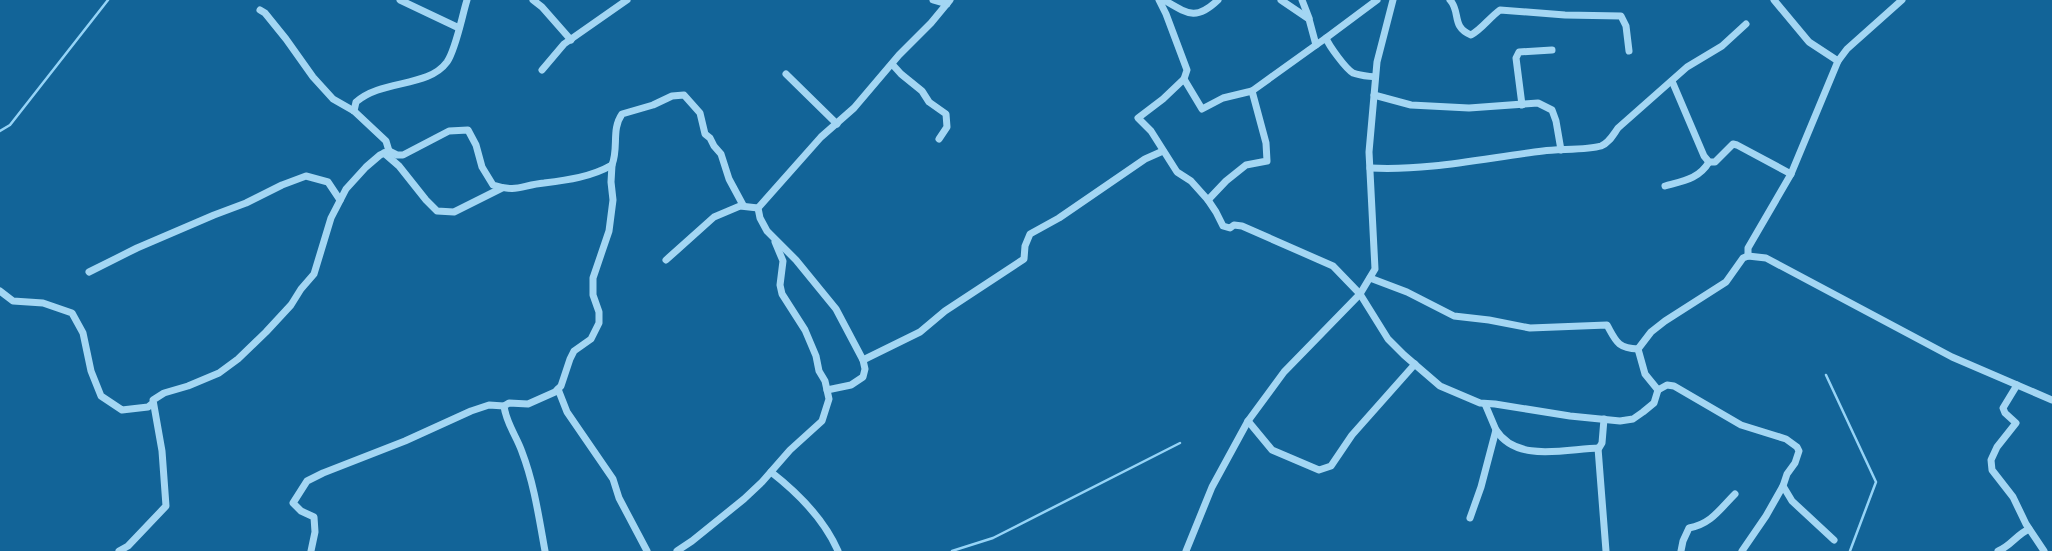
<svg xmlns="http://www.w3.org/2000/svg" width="2052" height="551" font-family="Ubuntu,sans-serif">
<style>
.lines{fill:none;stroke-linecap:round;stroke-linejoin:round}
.stream{stroke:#95d4f7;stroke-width:2.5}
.minor{stroke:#a3d6f3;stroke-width:7}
</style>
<rect width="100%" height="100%" fill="#126498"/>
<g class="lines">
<g class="stream">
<path d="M0,131L10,125L108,0"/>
<path d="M1826,375L1876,482L1850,551"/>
<path d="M952,551L993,538L1180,443"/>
</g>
<g class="minor">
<path d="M400,0L459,28"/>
<path d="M533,0L542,7L571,40"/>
<path d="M933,0L947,4"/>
<path d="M1159,0L1166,14L1187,70L1184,79"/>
<path d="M1164,0C1188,14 1196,21 1218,0"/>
<path d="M1281,0L1309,19L1316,45L1326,38C1329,46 1346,69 1353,73C1361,76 1368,76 1375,77"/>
<path d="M1302,0L1309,18"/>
<path d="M1450,0C1461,12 1451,27 1471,35C1482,29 1489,18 1500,10L1565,15L1621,16L1626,26L1629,51"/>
<path d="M1774,0L1809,42L1838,61"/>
<path d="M260,10L265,13L286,39L313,77L333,99L354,111L386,141L389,151"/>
<path d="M1326,38L1377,0"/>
<path d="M892,64L901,74L922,91L929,102L946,114L947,127L939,139"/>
<path d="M542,70L564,44L627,0"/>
<path d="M786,74L837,124"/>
<path d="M1672,81L1704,156L1709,162H1715L1733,144L1737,145L1791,174"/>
<path d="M1252,91L1223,98L1202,109L1184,79L1163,99L1138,118L1151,131L1177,172L1191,181L1208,200L1216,212L1223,226L1230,228L1234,225L1242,226L1333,266L1360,294L1388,339L1404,355L1440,386L1480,403L1495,404L1570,416L1620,421L1633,419L1643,412L1654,403L1658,390L1645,374L1638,349L1651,332L1665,321L1726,282L1743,258L1748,256L1766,258L1952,357L2052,400"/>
<path d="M1374,95L1411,105L1469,108L1538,103L1552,110L1556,121L1561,150"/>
<path d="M1522,105L1516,58L1519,52L1552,50"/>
<path d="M354,111L356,102C382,79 428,88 447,62C456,49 462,16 467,0"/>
<path d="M384,153L399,166L426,200L437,211L454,212L502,188"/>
<path d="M1370,168C1429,171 1485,158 1543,151C1558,149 1588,150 1601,146C1609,143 1613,135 1618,128L1687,67L1722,46L1746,24"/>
<path d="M1665,186C1683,181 1699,179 1709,162"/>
<path d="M1208,200L1226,181L1246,165L1267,161L1266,143L1252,91L1316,45"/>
<path d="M1748,256V248L1791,174L1838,61L1847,49L1902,0"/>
<path d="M666,260L714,217L740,206L758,208"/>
<path d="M89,272L137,248L214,215L246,203L282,185L306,176L328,182L340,200"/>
<path d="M1370,278L1407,292L1454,316L1489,320L1530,328L1607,325C1616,341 1617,348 1638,349"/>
<path d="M0,291L13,301L43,303L72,313L83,333L91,371L101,396L122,410L148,407L153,403"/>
<path d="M863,360L920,332L945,311L1024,259L1025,246L1030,234L1059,218L1145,159L1163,151"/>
<path d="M2017,385L2003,408L2005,413L2016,423L1997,447L1991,460L1992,470L2013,497L2026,524L2044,551"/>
<path d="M558,389L567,412L613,479L619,498L647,551"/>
<path d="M827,390L851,385L863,377L865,369L863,360L836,309L796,260L767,231L760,218L758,208L821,137L854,108L899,55L931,23L950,0"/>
<path d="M1658,390L1667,385L1674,386L1741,425L1786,439L1797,447L1799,451L1795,463L1787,474L1783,486L1792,501L1834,540"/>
<path d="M1248,421L1272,450L1319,470L1331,466L1352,435L1415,364"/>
<path d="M1496,430C1517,463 1565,449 1599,448L1602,443L1604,419"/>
<path d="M1598,448L1606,551"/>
<path d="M771,472C798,493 824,519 838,551"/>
<path d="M1470,518L1481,487L1496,430L1485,404"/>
<path d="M119,551L128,546L166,506L162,451L153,400L164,393L188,386L219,373L238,359L266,332L291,305L301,289L314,274L331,218L346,189L366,167L380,155L389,151L397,155H403L449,131L468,130L476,145L482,167L493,185C517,193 522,185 544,183C568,180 591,177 612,165C619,147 611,130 622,114L653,105L672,96L684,95L700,113L705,134L710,138L714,146L721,154L729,179L743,205"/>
<path d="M311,551L315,532L314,517L301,511L293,503L307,481L323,473L405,441L471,411L489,405L504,406"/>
<path d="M545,551C539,518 534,483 522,452C517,437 506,423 504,406L509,403L528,404L555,392L561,386L570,359L574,351L591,339L599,323V312L593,295V278L609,231L613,200L611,182L612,165"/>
<path d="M677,551L692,541L744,499L762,482L790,450L822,421L829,399L825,381L819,371L816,356L805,330L782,294L780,285L783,261L775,242"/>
<path d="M1186,551L1212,487L1248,421L1284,372L1360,294L1375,269L1369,152L1377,62L1393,0"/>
<path d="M1681,551L1683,541L1689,528C1711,524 1720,509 1735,494"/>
<path d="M1742,551L1766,516L1783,486"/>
<path d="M1998,551C2011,546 2016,535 2029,529"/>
</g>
</g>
</svg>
